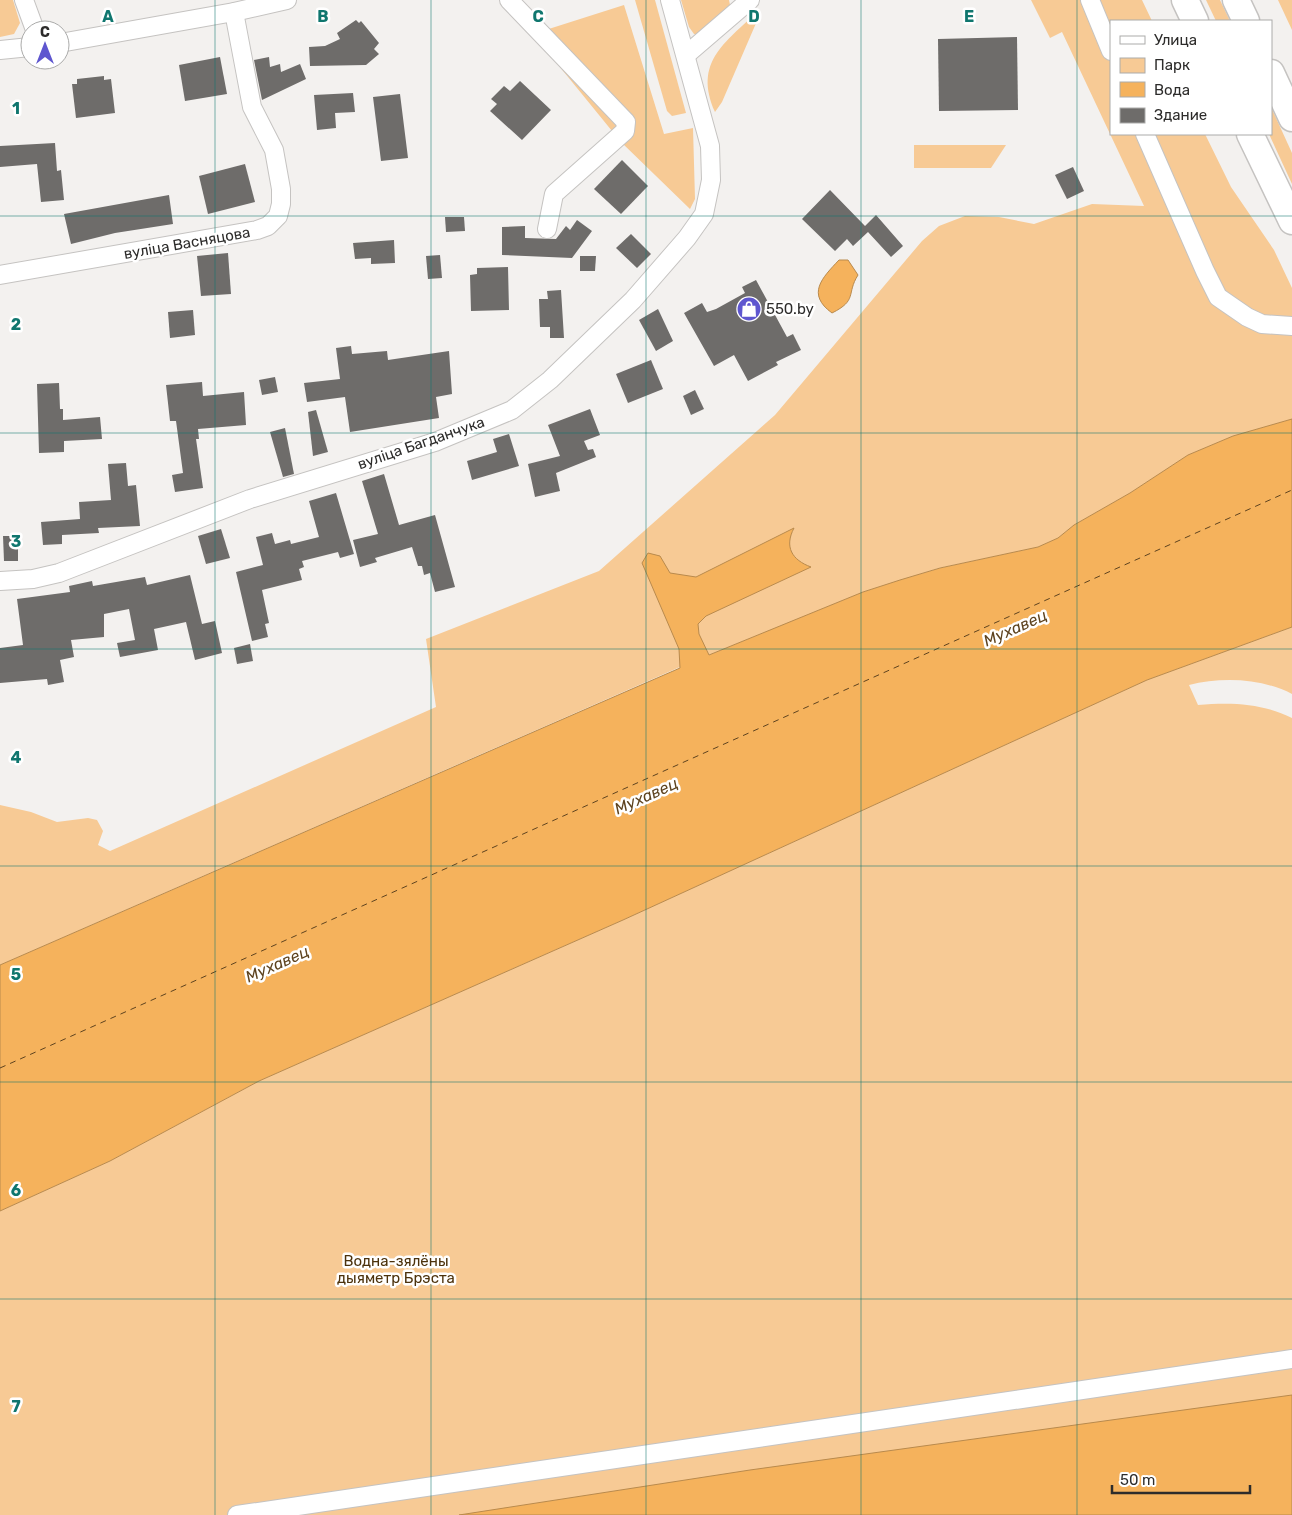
<svg xmlns="http://www.w3.org/2000/svg" width="1292" height="1515" font-family="Rubik,sans-serif">
<style>
.green{fill:#f7ca95}
.water{fill:#f5b25c;stroke:#b98a4d}
.lines{fill:none;stroke-linecap:round;stroke-linejoin:round}
.ferry{stroke:#5e431f;stroke-width:1;stroke-dasharray:6 5;stroke-linecap:butt}
.building{fill:#6e6c6a}
.minor-casing{stroke:#c5c3c1;stroke-width:20}
.highway-casing{stroke:#c5c3c1;stroke-width:29}
.minor{stroke:#fff;stroke-width:18}
.highway{stroke:#fff;stroke-width:26}
.grid{fill:none;stroke:#0f766e;stroke-width:1;stroke-opacity:0.55}
.labels{text-anchor:middle;dominant-baseline:central;stroke-width:5;stroke-linejoin:round;paint-order:stroke}
.street-label{font-size:15px;fill:#2d2c2b;stroke:#fff}
.poi-label{font-size:15px;fill:#2d2c2b;stroke:#fff;text-anchor:start}
.park-label{font-size:15px;fill:#4c320c;stroke:#fff}
.water-label{font-size:16px;font-style:italic;fill:#5e431f;stroke:#fff}
.grid-label{font-size:16px;text-anchor:middle;font-weight:bold;fill:#0f766e;stroke:#fff;stroke-width:5;stroke-linejoin:round;paint-order:stroke}
</style>
<rect width="100%" height="100%" fill="#f3f1ef"/>
<g class="green">
<path d="M0,0H13L20,23L14,34L0,37Z"/>
<path d="M635,0H655L686,113L672,116L667,111Z"/>
<path d="M681,0H729L730,5L698,35L694,34L689,27Z"/>
<path d="M1031,0H1142L1152,21H1111V134H1205L1231,187L1274,250L1292,288V419L1233,436L1188,455L1130,493L1074,525L1058,538L1038,547L939,568L863,592L680,667L0,965V805L31,812L57,822L88,818L97,820L103,831L98,845L110,851L436,707L426,639L599,571L775,415L922,241L939,226L965,216L999,217L1034,224L1092,204L1144,206L1062,32L1050,38Z"/>
<path d="M1206,0H1220L1230,21H1216Z"/>
<path d="M1278,0H1292V30Z"/>
<path d="M624,5L664,134L693,128L695,199L690,209L621,142L533,34Z"/>
<path d="M758,11L760,14L722,102L715,112C693,62 725,43 758,11Z"/>
<path d="M1271,107L1292,153V184L1269,134H1271Z"/>
<path d="M914,145H1006L991,168H914Z"/>
<path d="M1292,627V694C1262,678 1221,677 1189,685L1198,705C1231,702 1262,703 1292,718V1515H0V1211L110,1161L259,1081L623,920L1147,680Z"/>
</g>
<g class="water">
<path d="M839,260H848L858,275C846,294 858,300 832,313C806,294 822,278 839,260Z"/>
<path d="M1292,419V627L1147,680L623,920L259,1081L110,1161L0,1211V965L680,668L679,649L642,563L648,553L660,556L670,573L696,577L794,528C784,547 792,560 811,567L706,616L698,624L699,634L709,655L863,592L900,580L940,568L1038,547L1058,538L1074,525L1130,493L1188,455L1233,436Z"/>
<path d="M1292,1395V1515H459L750,1470Z"/>
</g>
<g class="lines">
<path class="ferry" d="M0,1068L1292,490"/>
</g>
<g class="building">
<path d="M356,20L359,23L361,21L379,43L374,49L379,54L366,65L310,66L309,47L325,46L340,39L337,33Z"/>
<path d="M1017,37L1018,110L939,111L938,39Z"/>
<path d="M220,57L227,94L185,101L179,65Z"/>
<path d="M269,57L270,67L280,64L281,72L300,64L306,79L262,100L254,60Z"/>
<path d="M104,76V80L111,79L115,113L76,118L72,84H77V79Z"/>
<path d="M520,81L551,110L522,140L490,111L497,104L491,99L504,86L510,91Z"/>
<path d="M353,93L355,112L335,113L336,128L317,130L314,95Z"/>
<path d="M400,94L408,158L381,161L373,97Z"/>
<path d="M55,143L57,171L61,170L64,200L41,202L37,164L0,167V146Z"/>
<path d="M622,160L648,186L621,214L594,189Z"/>
<path d="M245,164L255,202L208,214L199,176Z"/>
<path d="M1073,167L1084,191L1067,199L1055,175Z"/>
<path d="M830,190L865,226L876,215L903,246L891,257L868,232L853,246L847,239L835,251L802,219Z"/>
<path d="M169,195L173,224L115,233L71,244L64,214Z"/>
<path d="M445,217H464L465,231L446,232Z"/>
<path d="M577,220L592,231L572,258L502,255V227L525,226V238L556,239L566,226L570,230Z"/>
<path d="M631,234L651,254L637,268L616,248Z"/>
<path d="M394,240L395,263L371,264V258L355,259L353,243Z"/>
<path d="M228,253L231,294L201,296L197,256Z"/>
<path d="M440,255L442,278L428,279L426,256Z"/>
<path d="M580,256H596L595,271H580Z"/>
<path d="M508,267L509,310L471,311L470,275L477,274V268Z"/>
<path d="M756,280L787,337L793,334L801,350L776,362L778,365L748,381L734,355L714,366L684,313L702,303L707,312L716,309L745,293L742,287Z"/>
<path d="M561,290L564,338H550V327H540L539,299H548L547,291Z"/>
<path d="M658,309L673,341L656,351L639,320Z"/>
<path d="M193,310L195,335L170,338L168,312Z"/>
<path d="M351,346L352,354L387,351L388,360L449,351L452,394L436,397L439,418L350,432L345,397L307,402L304,383L340,379L336,348Z"/>
<path d="M651,360L663,389L628,403L616,374Z"/>
<path d="M275,377L278,392L262,395L259,380Z"/>
<path d="M202,382L203,396L244,392L246,425L198,429L199,439H196L203,488L175,492L172,475L183,473L176,421H170L166,385Z"/>
<path d="M59,383L60,409H63V420L100,417L102,439L64,441V452L39,453L37,384Z"/>
<path d="M695,390L704,409L691,415L683,396Z"/>
<path d="M590,409L600,435L584,441L588,450L593,449L596,457L556,473L560,491L535,497L528,464L560,456L548,425Z"/>
<path d="M316,410L328,452L313,456L308,412Z"/>
<path d="M285,428L294,474L283,477L270,432Z"/>
<path d="M509,434L519,466L472,480L467,461L497,452L493,439Z"/>
<path d="M126,463L128,486L136,485L140,526L98,528L99,533L62,535V544L43,545L41,522L80,519L79,502L111,500L108,464Z"/>
<path d="M384,474L399,525L435,515L455,587L435,592L430,573L424,575L422,566H418L412,547L375,558L377,562L360,567L353,540L378,534L362,481Z"/>
<path d="M336,493L354,554L340,558L338,552L302,561L304,567L299,569L302,580L262,590L269,623L265,624L268,637L252,641L236,572L263,565L256,537L272,533L275,544L290,540L291,544L319,537L309,501Z"/>
<path d="M221,529L230,558L206,564L198,536Z"/>
<path d="M3,536H18V561H4Z"/>
<path d="M190,575L202,624L215,621L222,653L195,660L186,622L154,629L158,650L120,657L117,643L135,640L129,609L104,614V637L71,640L74,657L60,660L64,682L48,685L47,679L0,683V648L23,645L17,599L70,592L69,586L92,581L93,586L145,577L147,585Z"/>
<path d="M250,644L253,661L237,664L234,648Z"/>
</g>
<g class="lines">
<defs>
<g id="minor">
<path d="M24,0L35,30"/>
<path d="M509,0L626,122L625,131L554,194L547,229"/>
<path d="M1090,0L1111,51"/>
<path d="M60,43L234,12L287,0"/>
<path d="M0,50L30,47"/>
<path d="M686,55L750,0"/>
<path d="M1145,134L1205,271L1218,297L1247,317L1262,324L1292,326"/>
<path d="M0,275L257,230L268,226L278,216L281,204V189L274,150L252,107L234,12"/>
<path d="M0,581L33,579L59,573L250,499L435,442L512,410L550,380L633,300L687,238L704,214L711,180L710,146L670,0"/>
<path d="M237,1515L1292,1359"/>
</g>
<g id="highway">
<path d="M1185,0L1195,21"/>
<path d="M1236,0L1246,21"/>
<path d="M1271,73L1292,118"/>
<path d="M1250,134L1292,221"/>
</g>
</defs>
<use href="#minor" class="minor-casing"/>
<use href="#highway" class="highway-casing"/>
<use href="#minor" class="minor"/>
<use href="#highway" class="highway"/>
</g>
<path class="grid" d="M215,0V1515M431,0V1515M646,0V1515M861,0V1515M1077,0V1515M0,216H1292M0,433H1292M0,649H1292M0,866H1292M0,1082H1292M0,1299H1292"/>
<defs>
<symbol id="shop-disc" viewBox="-11 -11 22 22"><circle r="9.5" fill="#5e56cf" stroke="#fff"/><path d="M-5-2.5h2.3a2.7 3.5 0 0 1 5.4 0H5L5.5 6h-11ZM-1.5-2.5h3a1.5 2.3 0 0 0-3 0Z" fill="#fff"/></symbol>
</defs>
<g fill-rule="evenodd">
<use href="#shop-disc" x="735" y="295" width="28" height="28"/>
</g>
<g class="labels">
<g class="street-label">
<text transform="translate(187 243) rotate(-10)">вуліца Васняцова</text>
<text transform="translate(421 443) rotate(-19)">вуліца Багданчука</text>
</g>
<g class="poi-label">
<text x="766" y="309">550.by</text>
</g>
<g class="park-label">
<text x="396" y="1261">Водна-зялёны<tspan x="396" dy="17">дыяметр Брэста</tspan></text>
</g>
<g class="water-label">
<text transform="translate(1015 628) rotate(-24)">Мухавец</text>
<text transform="translate(646 796) rotate(-24)">Мухавец</text>
<text transform="translate(277 964) rotate(-24)">Мухавец</text>
</g>
</g>
<g class="grid-label">
<text x="108" y="22">A</text>
<text x="323" y="22">B</text>
<text x="538" y="22">C</text>
<text x="754" y="22">D</text>
<text x="969" y="22">E</text>
<text x="16" y="114">1</text>
<text x="16" y="330">2</text>
<text x="16" y="547">3</text>
<text x="16" y="763">4</text>
<text x="16" y="980">5</text>
<text x="16" y="1196">6</text>
<text x="16" y="1412">7</text>
</g>
<rect x="1110" y="20" width="162" height="115" fill="#ffffff" stroke="#ababaa"/>
<rect x="1120" y="36" width="25" height="8" fill="#ffffff" stroke="#ababaa"/>
<text x="1154" y="45" font-size="15" fill="#2d2c2b">Улица</text>
<rect x="1120" y="58" width="25" height="15" fill="#f7ca95" stroke="#ababaa"/>
<text x="1154" y="70" font-size="15" fill="#2d2c2b">Парк</text>
<rect x="1120" y="82" width="25" height="15" fill="#f5b25c" stroke="#ababaa"/>
<text x="1154" y="95" font-size="15" fill="#2d2c2b">Вода</text>
<rect x="1120" y="108" width="25" height="15" fill="#6e6c6a" stroke="#ababaa"/>
<text x="1154" y="120" font-size="15" fill="#2d2c2b">Здание</text>
<g transform="translate(45 45)"><circle r="24" fill="#ffffff" stroke="#ababaa"/>
<path d="M0-4L9 19L0 12L-9 19Z" fill="#5e56cf"/>
<text y="-8" font-size="14" font-weight="bold" text-anchor="middle" fill="#2d2c2b">С</text>
</g>
<path d="M1112 1485v8h138v-8" fill="none" stroke="#2d2c2b" stroke-width="2.5"/>
<text x="1120" y="1485" font-size="15" fill="#2d2c2b" stroke="#ffffff" stroke-width="4" paint-order="stroke">50 m</text>
</svg>
